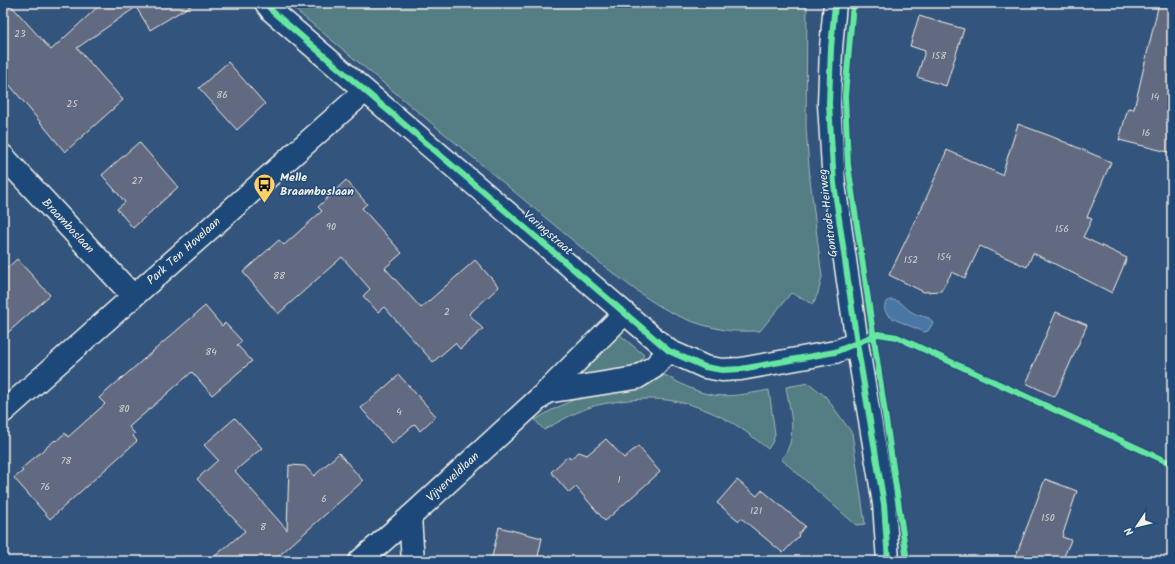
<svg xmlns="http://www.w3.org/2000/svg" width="1175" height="564" font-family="Kalam,sans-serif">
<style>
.green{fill:#557d84;stroke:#a4b7b6}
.water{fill:#4a77a5;stroke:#8ea8c0}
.building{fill:#626b82;stroke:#f4f1e8}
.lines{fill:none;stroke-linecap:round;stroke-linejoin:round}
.minor-casing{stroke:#f4f1e8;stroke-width:25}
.tertiary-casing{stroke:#f4f1e8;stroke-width:25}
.minor{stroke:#1f4a7a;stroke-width:22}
.tertiary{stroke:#1f4a7a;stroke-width:22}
.cycleway-casing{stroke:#1f4a7a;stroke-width:8}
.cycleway{stroke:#66e7a1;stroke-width:6}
.labels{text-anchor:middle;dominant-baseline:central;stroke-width:3;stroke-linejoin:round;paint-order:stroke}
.number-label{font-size:10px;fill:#d0d0ce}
.poi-label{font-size:12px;font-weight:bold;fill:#f4f1e8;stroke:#1f4a7a;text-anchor:start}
.street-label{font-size:12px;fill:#f4f1e8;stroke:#1f4a7a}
</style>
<rect width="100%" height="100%" fill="#33547c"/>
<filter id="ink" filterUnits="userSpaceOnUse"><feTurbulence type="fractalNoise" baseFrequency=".025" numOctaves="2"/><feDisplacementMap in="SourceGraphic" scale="8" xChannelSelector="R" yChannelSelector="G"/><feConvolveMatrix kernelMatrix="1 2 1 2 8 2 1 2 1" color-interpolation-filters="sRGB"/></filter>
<g filter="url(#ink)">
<g class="green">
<path d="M287,3H807L806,128L810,179L822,277L818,293L813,304L791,293L760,331C747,331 732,332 720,329C668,319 640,293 600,263Z"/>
<path d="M619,334L644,355C634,379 592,375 570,377Z"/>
<path d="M665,375C708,400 721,399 769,390L775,434L773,441L768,449C754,438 740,426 723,418C688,400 659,396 620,401C609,403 598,404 588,408C572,414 558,422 544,430L535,420L550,411L573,400L584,396L645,387Z"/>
<path d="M809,383L826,397L852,433L865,524L856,525L781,459C799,440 790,411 786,387Z"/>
</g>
<path class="water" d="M890,300C899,299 904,306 910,311C916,315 923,316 929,318L933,323L928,331L924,332C916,328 894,320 889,316C883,311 883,303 890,300Z"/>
<g class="building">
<path d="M3,3H9L51,50L102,3H195L150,30L136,7L77,48L123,100L65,152L3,77Z"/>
<path d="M1159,3H1172V153L1119,140L1128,108L1134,109Z"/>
<path d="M919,16L964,29L946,86L917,77L925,51L910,46Z"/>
<path d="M228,62L265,104L237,130L199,88Z"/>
<path d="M1018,124L1053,137L1111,162L1087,217L1092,219L1083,237L1127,258L1112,293L1033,253L1027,267L980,246L965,278L952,272L941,291L924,292L889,275L925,201L947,150L1002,175Z"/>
<path d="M139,142L178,187L133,228L117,209L125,202L102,175Z"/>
<path d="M346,180L367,204L362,208L402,253L385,268L421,308L475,260L499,287L469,314L483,329L460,349L455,343L433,362L384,307L378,312L363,296L370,289L342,257L278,314L243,272L279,240L284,245L322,211L318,207Z"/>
<path d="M17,259L50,295L3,337V272Z"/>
<path d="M205,306L222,326L225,323L242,341L237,345L252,361L212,395L192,372L129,427L135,434L133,436L137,441L50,519L14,478L23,471L21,469L55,440L56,441L65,433L68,437L105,404L99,398Z"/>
<path d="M1056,312L1087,325L1055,397L1026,383L1032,371L1031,370Z"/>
<path d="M399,375L436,416L420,431L415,424L392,444L361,408Z"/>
<path d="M235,418L262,448L235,471L287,530L289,465L305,466L314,476L339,453L363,481L273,561H209L245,531L197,479L218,460L204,445Z"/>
<path d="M606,439L624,458L638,446L660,472L605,521L576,487L569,493L551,472L568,456L570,459L579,452L587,455Z"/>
<path d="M1045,479L1077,491L1062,537L1071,540L1062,561H1014Z"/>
<path d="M737,480L757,496L762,490L805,526L798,535L799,536L783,553L741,518L739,521L717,503Z"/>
<path d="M499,527L542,538L537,561H491Z"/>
</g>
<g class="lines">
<defs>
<g id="minor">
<path d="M266,3L273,12L669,351L705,367L722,370L741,369L835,352L857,343"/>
<path d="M3,156L133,296"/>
<path d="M546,392L636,378L654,367L669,351"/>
<path d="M3,412L365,91"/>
<path d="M410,517L413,561"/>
<path d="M360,561L410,517L546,392L624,314"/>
</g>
<path id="tertiary" d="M835,3L831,48L829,104L834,184L857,343L884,504L888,561"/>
</defs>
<use href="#minor" class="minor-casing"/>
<use href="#tertiary" class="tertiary-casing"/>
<use href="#minor" class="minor"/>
<use href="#tertiary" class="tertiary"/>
<defs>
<g id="cycleway">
<path d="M266,3L273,12L669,351L705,367L722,370L741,369L835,352L878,334L897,337L1172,464"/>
<path d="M835,3L831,48L829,104L834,184L857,343L884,504L888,561"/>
<path d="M853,3L845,96L848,165L907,561"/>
</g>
</defs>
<use href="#cycleway" class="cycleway-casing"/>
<use href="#cycleway" class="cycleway"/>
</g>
</g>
<defs>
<symbol id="bus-pin" viewBox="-11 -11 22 30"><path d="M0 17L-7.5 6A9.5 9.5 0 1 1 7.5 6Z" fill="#ffd166" stroke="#1f4a7a"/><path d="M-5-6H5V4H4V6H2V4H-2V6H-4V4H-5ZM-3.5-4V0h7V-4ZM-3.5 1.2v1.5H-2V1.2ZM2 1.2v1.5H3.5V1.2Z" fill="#111"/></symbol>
</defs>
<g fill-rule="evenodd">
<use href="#bus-pin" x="252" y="172" width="25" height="34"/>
</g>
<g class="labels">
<g class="number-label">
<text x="20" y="34">23</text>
<text x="939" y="56">158</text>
<text x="222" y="95">86</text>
<text x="1155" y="97">14</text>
<text x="72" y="104">25</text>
<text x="1146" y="133">16</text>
<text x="137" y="181">27</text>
<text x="331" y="227">90</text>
<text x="1062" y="229">156</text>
<text x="944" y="257">154</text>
<text x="911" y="260">152</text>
<text x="279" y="276">88</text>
<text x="447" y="312">2</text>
<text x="211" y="352">84</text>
<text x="124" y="409">80</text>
<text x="399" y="412">4</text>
<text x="66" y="461">78</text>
<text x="619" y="480">1</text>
<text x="45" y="487">76</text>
<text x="324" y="499">6</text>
<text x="756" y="511">121</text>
<text x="1048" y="518">150</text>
<text x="263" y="527">8</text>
</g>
<g class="poi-label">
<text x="280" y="177">Melle<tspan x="280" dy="14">Braamboslaan</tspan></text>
</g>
<g class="street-label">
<text transform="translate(828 213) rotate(-97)">Gontrode Heirweg</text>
<text transform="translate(68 226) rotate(47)">Braamboslaan</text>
<text transform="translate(548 233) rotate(41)">Varingstraat</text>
<text transform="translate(184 251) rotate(-42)">Park Ten Hovelaan</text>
<text transform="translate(453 477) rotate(-43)">Vijverveldlaan</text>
</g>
</g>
<rect width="1175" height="564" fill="none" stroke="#1f4a7a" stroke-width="16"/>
<rect x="8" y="8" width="1159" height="548" fill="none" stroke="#f4f1e8" stroke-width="1.5" filter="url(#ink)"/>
<g transform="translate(1137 526) rotate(235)" stroke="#1f4a7a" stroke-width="3" paint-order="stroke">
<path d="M0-3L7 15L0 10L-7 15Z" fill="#f4f1e8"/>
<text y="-6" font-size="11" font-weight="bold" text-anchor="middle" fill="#f4f1e8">N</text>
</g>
</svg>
